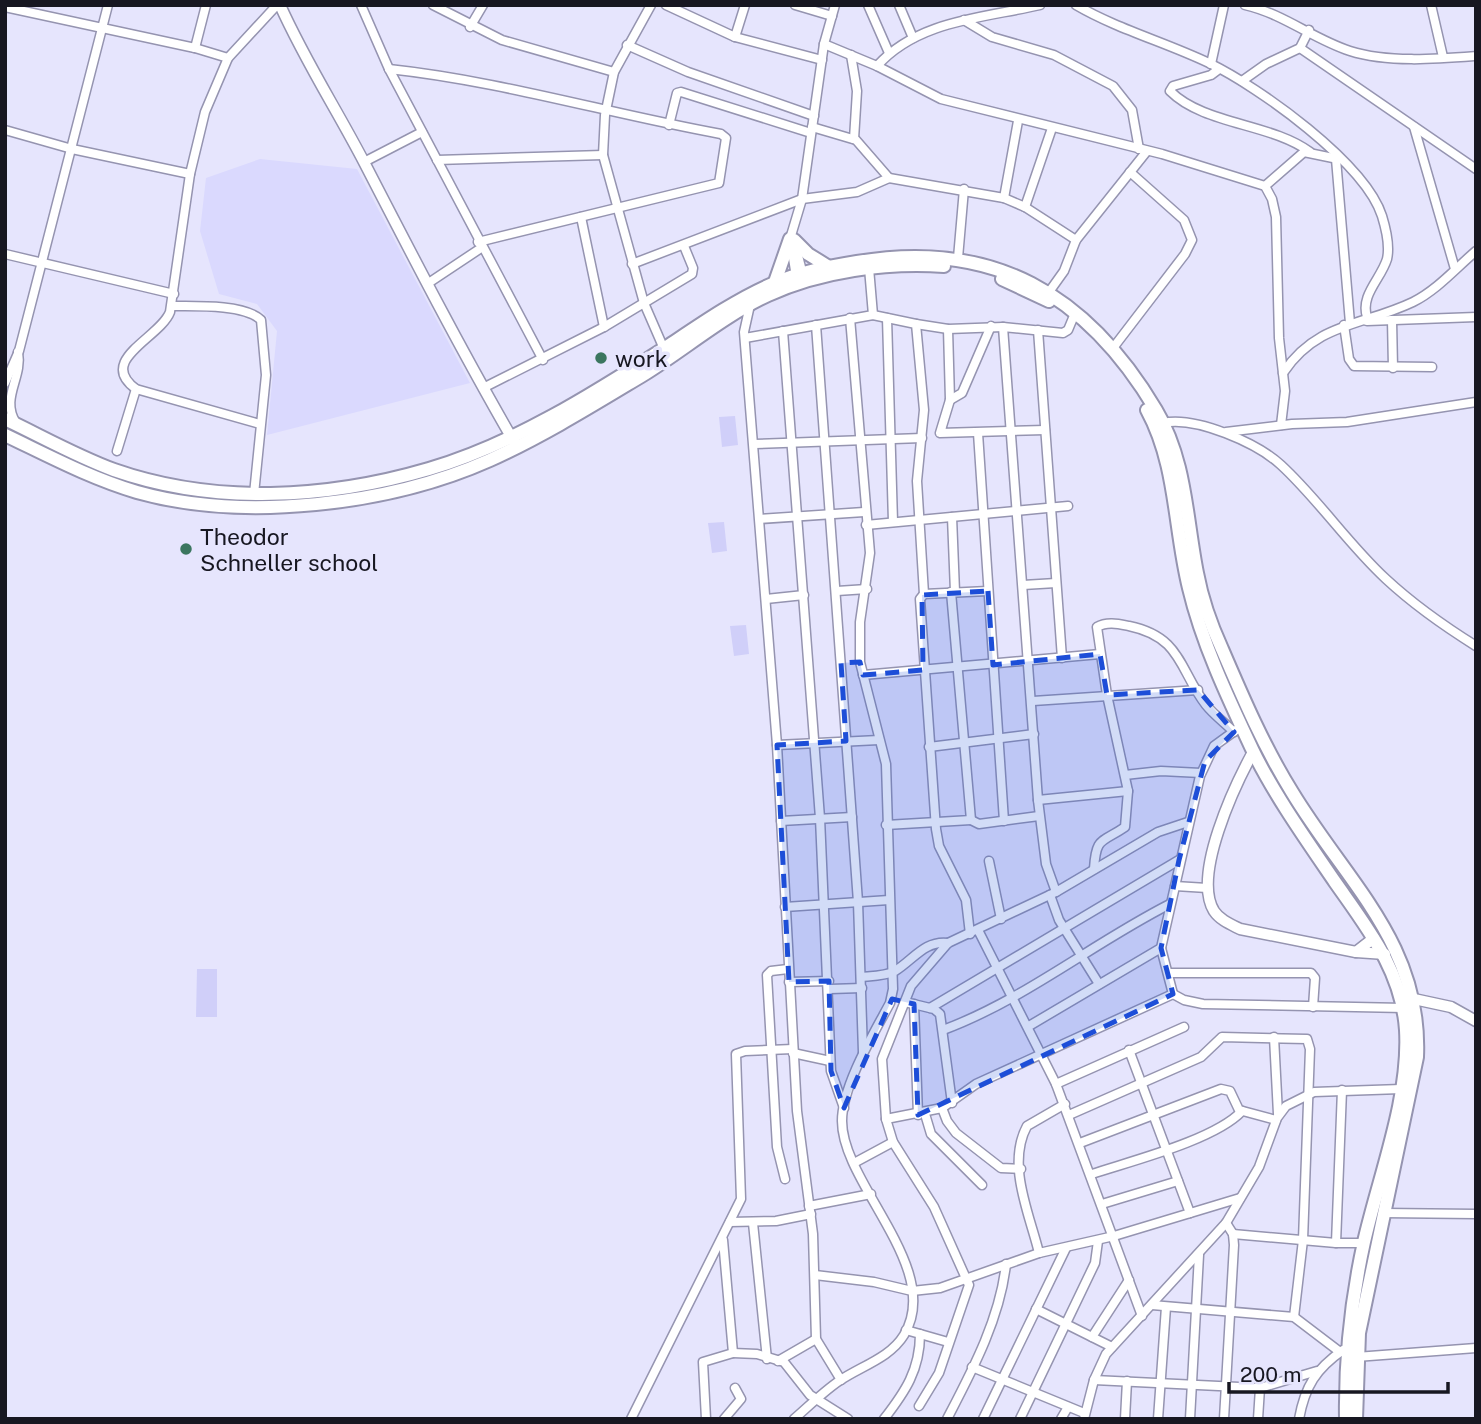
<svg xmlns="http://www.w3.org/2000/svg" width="1481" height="1424" font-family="'Public Sans',sans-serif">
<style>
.built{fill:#dad9fe}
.green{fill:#d0cff9}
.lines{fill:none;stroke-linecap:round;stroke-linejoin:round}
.minor-casing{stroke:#9594b0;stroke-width:11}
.tertiary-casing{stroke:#9594b0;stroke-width:13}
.primary-casing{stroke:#9594b0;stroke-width:16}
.minor{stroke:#fff;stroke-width:8}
.tertiary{stroke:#fff;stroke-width:10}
.primary{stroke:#fff;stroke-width:12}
.marked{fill:#1d4ed8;fill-opacity:0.2;stroke:#1d4ed8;stroke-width:5;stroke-dasharray:14 9;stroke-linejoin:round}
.poi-dot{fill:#3b765f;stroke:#e6e5fd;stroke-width:2.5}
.labels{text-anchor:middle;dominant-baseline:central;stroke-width:7;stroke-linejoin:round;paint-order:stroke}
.poi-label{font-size:23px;fill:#171721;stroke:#e6e5fd;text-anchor:start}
</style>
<rect width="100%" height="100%" fill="#e6e5fd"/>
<path class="built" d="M260,159L357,169L470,383L267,435L277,331L257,304L219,294L200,231L206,178Z"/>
<g class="green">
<path d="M735,416L738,445L722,447L719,417Z"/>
<path d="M724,522L727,551L712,553L708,523Z"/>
<path d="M746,625L749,654L734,656L730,626Z"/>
<path d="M197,969H217V1017H196Z"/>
</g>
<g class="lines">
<defs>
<g id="minor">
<path d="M361,5L389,69L543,360"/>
<path d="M433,5L502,40L614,72"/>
<path d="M651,5L614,72L605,115L603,155L644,303L664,349"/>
<path d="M666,5L735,37L822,60"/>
<path d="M795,5L832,16"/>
<path d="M868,5L889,53"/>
<path d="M899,5L913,38"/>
<path d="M1076,5C1117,29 1165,42 1209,63C1259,87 1365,163 1382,216C1386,229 1390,246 1387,259C1381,279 1360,295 1367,317"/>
<path d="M1245,5C1284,14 1313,39 1350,51C1388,63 1437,59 1476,56"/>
<path d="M1431,5L1443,57"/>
<path d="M5,7L195,48L228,58"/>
<path d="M964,20L992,37L1054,55L1113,86L1132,110L1139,149"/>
<path d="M470,27L483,5"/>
<path d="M735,37L745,5"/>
<path d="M824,44L877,66L941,99L1162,154L1265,186L1272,199L1276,217L1279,338L1285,391L1281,425"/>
<path d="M627,45L688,72L814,116"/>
<path d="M195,48L206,5"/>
<path d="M1300,48L1476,169"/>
<path d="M851,55L857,91L854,139"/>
<path d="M1211,64L1224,5"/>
<path d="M877,66C918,20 984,18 1040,5"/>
<path d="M389,69C501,81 610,114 721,134L726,138L719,183L478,242"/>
<path d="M1219,69L1211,75L1173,86L1170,91C1204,125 1271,123 1310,152"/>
<path d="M1242,81L1266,64L1300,48L1309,30"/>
<path d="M669,125L677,93L681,92L811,133"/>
<path d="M812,127L856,140L889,178"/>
<path d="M1414,127L1455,269"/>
<path d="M5,130L72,149L190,174"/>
<path d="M1336,159L1350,323"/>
<path d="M437,160L603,155"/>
<path d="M364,162L422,132"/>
<path d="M1265,186L1304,152L1338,159"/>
<path d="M1004,198L1018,121"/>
<path d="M1025,207L1052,128"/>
<path d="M581,217L604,327"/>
<path d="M795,244L803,275"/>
<path d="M5,254L174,294"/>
<path d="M958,258L964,189"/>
<path d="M632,264L802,199L857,192L889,178L1004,198L1025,207L1076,240"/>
<path d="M796,277L790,239L802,199L824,44L835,5"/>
<path d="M427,284L481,248"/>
<path d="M1049,292L1064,271L1076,240L1147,151"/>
<path d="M750,305L744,332L777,745L797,1111L813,1234L816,1339L841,1380"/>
<path d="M172,306C194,306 245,304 261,320L266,375L254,494"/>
<path d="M873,315L916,324L924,410L917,481L924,594"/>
<path d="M887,318L893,522"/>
<path d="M1392,320L1393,368"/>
<path d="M1367,321L1476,317"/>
<path d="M916,324L948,329L1003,327"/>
<path d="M816,325L858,902L863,1052"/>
<path d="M1344,325L1349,359L1354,366L1432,367"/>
<path d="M948,329L950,400L940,433L1045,430"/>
<path d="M1038,330L1062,658"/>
<path d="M783,331L820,818L831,1071L844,1108"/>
<path d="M745,338L873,315L869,268"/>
<path d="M1113,348L1185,254L1192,240L1184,220L1130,172"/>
<path d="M1283,373C1317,322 1363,326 1413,302C1437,290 1456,268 1476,251"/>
<path d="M5,383L19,351L108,5"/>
<path d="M483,388L604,327L692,274L693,268L684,246"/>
<path d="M950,400L962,393L991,326"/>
<path d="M16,423C0,398 23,378 18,352"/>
<path d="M1163,423C1196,416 1257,443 1281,465C1319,500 1348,544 1386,579C1414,605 1444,626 1476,646"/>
<path d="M260,424L136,389C96,360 160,338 170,312L190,174L205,112L228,58L277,5"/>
<path d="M1226,432L1292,424L1347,422L1476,402"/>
<path d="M978,433L1004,821"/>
<path d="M754,444L922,438"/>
<path d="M117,451L136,389"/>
<path d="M952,517L955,592"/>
<path d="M760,519L864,512"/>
<path d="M866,525L1068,506"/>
<path d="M1023,585L1056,583"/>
<path d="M837,591L867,589"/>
<path d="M766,599L804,595"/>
<path d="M863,675L1100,654"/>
<path d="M1033,701L1198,690"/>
<path d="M777,745L879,740"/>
<path d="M929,747L1034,734"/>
<path d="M1125,775L1161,771L1201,773"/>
<path d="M1038,800L1128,791"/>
<path d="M971,820L979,824L1039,816"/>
<path d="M781,821L852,817"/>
<path d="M886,825L971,820L951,592"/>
<path d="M989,861L1001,919"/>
<path d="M1094,869C1096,836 1102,843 1125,827L1128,791L1107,695L1097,627C1107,621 1119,624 1129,626C1182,637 1179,670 1206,705C1214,715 1225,723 1234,732"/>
<path d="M1175,886L1207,888"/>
<path d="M1056,892L1046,864L1038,800L1003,327L1063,333L1068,330L1073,318"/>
<path d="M1050,895L1059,920L1099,984"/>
<path d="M785,907L889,900"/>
<path d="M978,930L1056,1084L1142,1316"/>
<path d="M970,934L966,900L939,846L936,829L920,599L924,594L988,591"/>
<path d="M1168,973H1311L1315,978L1313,1007"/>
<path d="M861,977C871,976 886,976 895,971C913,960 925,940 948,943"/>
<path d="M789,982L829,981"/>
<path d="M830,989L862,988"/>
<path d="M1173,994L1184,1000L1203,1004L1404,1008"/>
<path d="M905,1002L934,1009L940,1014L952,1103"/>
<path d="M914,1004L918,1115"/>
<path d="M930,1008L1179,860"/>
<path d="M1029,1026L1161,948L1200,776L1214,746L1236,730"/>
<path d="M943,1030C1024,1000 1093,943 1170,904"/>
<path d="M1274,1037L1278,1114"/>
<path d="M1129,1050L1190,1213"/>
<path d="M793,1053L830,1061"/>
<path d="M1056,1084L1184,1027"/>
<path d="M1342,1090L1336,1243H1364"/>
<path d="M942,1108L947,1121L956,1133L1001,1168L1021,1169"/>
<path d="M925,1114L931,1134L982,1185"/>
<path d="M1069,1115L1201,1057L1222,1037L1307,1039L1310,1049L1303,1240L1294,1317"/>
<path d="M886,1119L942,1108L976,1084L1173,994L1161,948"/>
<path d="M1080,1143L1221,1089L1230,1091L1239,1110L1276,1120"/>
<path d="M854,1163L893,1142"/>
<path d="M1092,1174C1131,1161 1215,1140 1242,1111"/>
<path d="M785,1179L777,1147L767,975L771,971L788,969"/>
<path d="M1102,1204L1178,1181"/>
<path d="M809,1206L871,1194"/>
<path d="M1383,1213L1476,1214"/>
<path d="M730,1222L776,1221L811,1214"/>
<path d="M753,1223L767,1359"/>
<path d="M1233,1234L1336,1243"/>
<path d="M1039,1253C1030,1215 1006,1165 1027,1126L1065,1104"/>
<path d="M815,1275L874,1282L912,1291L940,1288L1039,1253L1114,1236L1240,1198"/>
<path d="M1152,1305L1294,1317L1340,1352"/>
<path d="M1036,1309L1112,1347"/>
<path d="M920,1334L948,1342"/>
<path d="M1092,1337L1129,1280"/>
<path d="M733,1353L757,1354L784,1362L810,1395L848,1419"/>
<path d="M1356,1357L1476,1348"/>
<path d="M778,1361L816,1339"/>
<path d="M972,1367L1084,1413"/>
<path d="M1094,1380L1260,1388L1317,1371"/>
<path d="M919,1406L939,1373L969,1285L934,1207L893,1142L886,1119L882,1059L911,986L948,943L1056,892L1158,832L1188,822"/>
<path d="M631,1419L741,1199L736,1054L745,1051L793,1049"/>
<path d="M706,1419L703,1362L733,1353L723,1240"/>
<path d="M724,1419L741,1399L735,1388"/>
<path d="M794,1419C809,1406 823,1392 839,1381C861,1366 890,1358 904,1335C944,1269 842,1184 842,1121C842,1086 874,1033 890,1003L893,989L886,764L860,662V622L870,553L850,318"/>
<path d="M884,1419C905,1392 920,1370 920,1334L906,1330"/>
<path d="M947,1419C972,1371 1000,1319 1006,1264"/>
<path d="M983,1419L1066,1248"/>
<path d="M1020,1419L1095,1263L1098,1241"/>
<path d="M1061,1419L1068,1407"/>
<path d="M1084,1419L1094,1380L1106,1354L1226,1223L1259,1167L1277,1118L1286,1106L1314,1092L1401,1089"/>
<path d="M1125,1419L1127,1381"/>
<path d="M1158,1419L1166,1307"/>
<path d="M1190,1419L1199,1255"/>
<path d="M1224,1419L1234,1245L1233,1234L1226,1223"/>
<path d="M1258,1419L1260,1388"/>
<path d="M1299,1419C1305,1386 1316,1369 1343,1350"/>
</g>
<g id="tertiary">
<path d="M280,5C305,61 337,110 365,164C413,257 461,350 513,440"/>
<path d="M1253,752C1235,785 1192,875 1214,911C1220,920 1230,924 1240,929L1356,952L1385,954"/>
<path d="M1356,952L1374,938"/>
<path d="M1414,999L1451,1007L1476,1021"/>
</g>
<g id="primary">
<path d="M794,240L808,254L829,267"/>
<path d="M1002,279L1049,301"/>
<path d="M775,282L790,239"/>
<path d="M1147,410C1177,465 1174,528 1189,588C1202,643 1228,698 1252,749C1273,793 1307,841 1335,882C1368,929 1402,971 1406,1030C1410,1098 1379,1176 1364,1242C1351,1301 1345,1358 1346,1419"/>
<path d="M5,419C41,436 76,456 114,470C214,505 327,499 429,469C514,444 593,394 668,346C701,324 734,301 770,285C798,272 827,267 857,262C993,239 1087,294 1156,410C1186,460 1186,518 1197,573C1202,600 1211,625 1222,649C1243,698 1264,747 1292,792C1347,883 1422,944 1417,1057L1359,1333L1356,1419"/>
<path d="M5,435C49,456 90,478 137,492C244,522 389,505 490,460C543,436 593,405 643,375C685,349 723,316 768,295C820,271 886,262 944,266"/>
</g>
</defs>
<use href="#minor" class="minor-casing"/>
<use href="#tertiary" class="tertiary-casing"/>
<use href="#primary" class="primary-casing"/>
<use href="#minor" class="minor"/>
<use href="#tertiary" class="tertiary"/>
<use href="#primary" class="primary"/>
</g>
<path class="marked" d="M988,591L993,665L1100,654L1107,695L1198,690L1234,732L1205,761L1179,860L1161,948L1173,994L918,1115L914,1004L892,999L844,1108L831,1071L829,981L789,982L777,745L846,741L841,663L860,662L863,675L923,670L922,595Z"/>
<g class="poi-dot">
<circle cx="601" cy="358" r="7"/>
<circle cx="186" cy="549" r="7"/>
</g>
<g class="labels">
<g class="poi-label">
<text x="615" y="358">work</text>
<text x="200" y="536">Theodor<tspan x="200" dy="26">Schneller school</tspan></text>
</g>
</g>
<rect width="1481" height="1424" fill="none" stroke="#171721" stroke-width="14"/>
<path d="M1229 1382v10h219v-10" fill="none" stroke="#171721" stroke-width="3.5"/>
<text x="1240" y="1382" font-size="21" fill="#171721" stroke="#e6e5fd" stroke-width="5" paint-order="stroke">200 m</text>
</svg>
